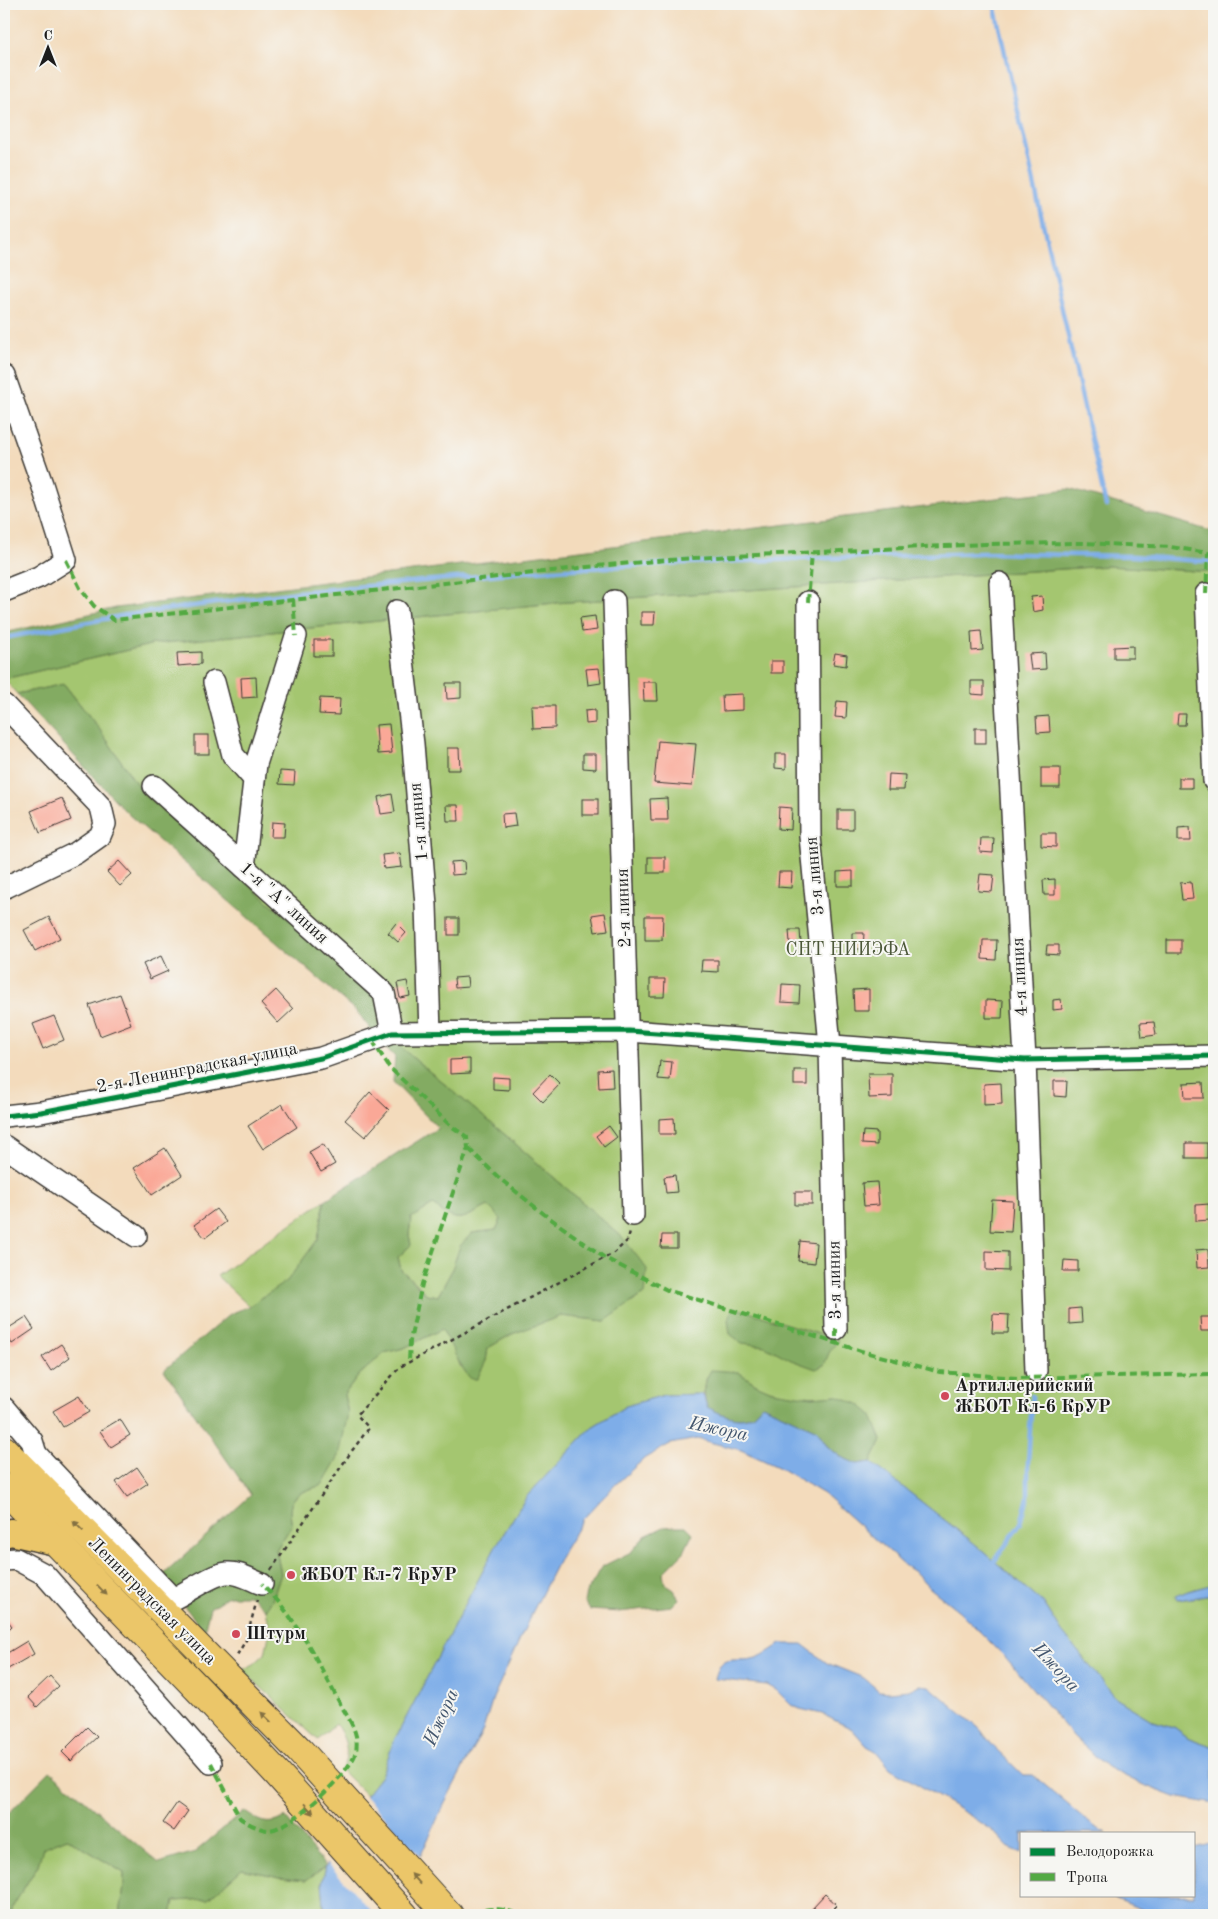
<svg xmlns="http://www.w3.org/2000/svg" width="1218" height="1919" font-family="'Old Standard TT',serif">
<style>
.green{fill:#a4c66f;stroke:#607146}
.forest{fill:#83ab62;stroke:#50643f;fill-rule:evenodd}
.water{fill:#7eade8;stroke:#4d6482}
.pier{fill:#f3dbbc}
.lines{fill:none;stroke-linecap:round;stroke-linejoin:round}
.stream{stroke:#7eade8;stroke-width:4.5}
.building{fill:#faa897}
.minor-casing{stroke:#3c3934;stroke-width:24}
.major-casing{stroke:#3c3934;stroke-width:29}
.highway-casing{stroke:#3c3934;stroke-width:30}
.path{stroke:#3c3934;stroke-width:2.5;stroke-dasharray:4 4;stroke-linecap:butt}
.minor{stroke:#fff;stroke-width:21}
.major{stroke:#ebc669;stroke-width:26}
.highway{stroke:#ebc669;stroke-width:28}
.quiet{stroke:#52a943;stroke-width:4;stroke-dasharray:8 4;stroke-linecap:butt}
.cycleway-casing{stroke:#f6f6f2;stroke-width:8}
.cycleway{stroke:#00873e;stroke-width:5}
.oneway{fill:#847142}
.poi-dot{fill:#d1495b;stroke:#f6f6f2;stroke-width:2}
.labels{text-anchor:middle;dominant-baseline:central;stroke-width:4;stroke-linejoin:round;paint-order:stroke}
.street-label{font-size:18px;fill:#1c1c1c;stroke:#f6f6f2}
.park-label{font-size:18px;fill:#4c5839;stroke:#f6f6f2}
.poi-label{font-size:18px;font-weight:bold;fill:#1c1c1c;stroke:#f6f6f2;text-anchor:start}
.water-label{font-size:19px;font-style:italic;fill:#43566e;stroke:#f6f6f2}
</style>
<rect width="100%" height="100%" fill="#f6f6f2"/>
<filter id="ink" filterUnits="userSpaceOnUse"><feTurbulence type="fractalNoise" baseFrequency=".02" numOctaves="2"/><feDisplacementMap in="SourceGraphic" scale="10" xChannelSelector="R" yChannelSelector="G"/><feConvolveMatrix kernelMatrix="1 2 1 2 8 2 1 2 1" color-interpolation-filters="sRGB"/></filter>
<filter id="wash" filterUnits="userSpaceOnUse"><feTurbulence type="fractalNoise" baseFrequency=".0096" numOctaves="4" result="noise"/><feDisplacementMap in="SourceGraphic" scale="20" xChannelSelector="R" yChannelSelector="G"/><feGaussianBlur stdDeviation="1.12" result="paint"/><feColorMatrix in="noise" values="0 0 0 0 0 0 0 0 0 0 0 0 0 0 0 0 0 1.4 0 .05"/><feComposite in="paint" operator="in"/></filter>
<g filter="url(#wash)">
<rect width="100%" height="100%" fill="#f3dbbc"/>
<g class="green">
<path d="M1107,566L1214,572V1584L1188,1591L1177,1600L1214,1595V1747L1189,1738L1174,1727L1153,1721L1117,1699L1062,1632L1045,1605L975,1544L871,1462L882,1440L836,1395C816,1398 793,1397 773,1391C760,1388 749,1379 738,1372L705,1379L703,1394L664,1395L626,1406L592,1427L527,1496L496,1546L466,1603L395,1739L381,1776L366,1795L341,1770C351,1753 346,1740 336,1724L318,1740L242,1670L254,1664L265,1654L270,1631L266,1610L273,1598L281,1574L276,1550L292,1525C285,1496 298,1493 322,1485L348,1413L344,1395L359,1375L384,1353L404,1348L442,1329L455,1352L461,1368L486,1361L488,1348L512,1334L561,1316L605,1321L622,1237L503,1133L412,1057L384,1030L375,993L144,795L100,730L64,684L17,694L4,679L154,644L555,603Z"/>
<path d="M325,1200L318,1239L287,1282L249,1306L217,1276Z"/>
<path d="M433,1205C459,1225 460,1220 488,1206L501,1219L496,1230L472,1233L438,1296L426,1294L416,1283L401,1270L398,1257L411,1245L409,1235L411,1218Z"/>
<path d="M67,1838L124,1873V1887L120,1915H11L13,1906L38,1865L42,1848Z"/>
<path d="M326,1866L322,1883L325,1915H171L173,1901L208,1899L242,1869L280,1877L306,1880Z"/>
</g>
<g class="forest">
<path d="M1069,489L1214,532V572L1107,566L555,603L154,644L4,679V633L116,608Z"/>
<path d="M64,684L100,730L144,795L375,993L385,1030L412,1057L503,1133L622,1237L647,1269L644,1294L605,1321L561,1316L512,1334L488,1348L486,1361L477,1379H471C458,1365 452,1346 442,1329L404,1348L384,1353L359,1375L344,1395L348,1413L339,1456L322,1485C298,1493 285,1496 292,1525L276,1550L281,1574L273,1598L266,1610L251,1596H228L210,1608L204,1631L161,1577L251,1495L164,1370L230,1314L249,1306L287,1281L318,1239L325,1200L438,1128L393,1082L395,1057L383,1045L357,1012L128,814L17,694ZM433,1205C459,1225 460,1220 488,1206L501,1219L496,1230L472,1233L460,1246L451,1272L438,1296L426,1294L401,1270L398,1257L411,1245L409,1235L411,1218Z"/>
<path d="M733,1307L838,1340L829,1353L824,1365L816,1369L791,1360L765,1346L742,1343L730,1334L728,1320Z"/>
<path d="M711,1370L738,1372L756,1384L772,1391L812,1397L836,1395L859,1404L871,1414L882,1440L871,1462L857,1464L841,1457L828,1447L817,1430L762,1405C759,1408 754,1415 750,1416C736,1422 719,1413 707,1407C703,1392 703,1383 711,1370Z"/>
<path d="M675,1526H686L693,1533L684,1552L663,1573L665,1584L674,1590L679,1599L672,1606L619,1612L590,1610L584,1602L586,1593L603,1566L631,1552L645,1536L664,1527Z"/>
<path d="M50,1771L159,1863L195,1852L244,1811C259,1822 268,1827 285,1817L326,1866L306,1880L280,1877L242,1869L208,1899L174,1901L171,1915H120L124,1887V1873L67,1838L43,1848L38,1865L13,1906L11,1915H4V1818Z"/>
</g>
<g class="water">
<path d="M703,1394L707,1407C719,1413 736,1422 750,1416C754,1415 759,1408 762,1405L817,1430L828,1447L841,1457L857,1464L871,1462L975,1544L1045,1605L1062,1632L1117,1699L1153,1721L1174,1727L1189,1738L1214,1747V1804L1175,1797L1141,1784L1107,1767L1074,1737L1007,1659L959,1611L930,1588L916,1573L905,1566L824,1494L780,1468L741,1450L697,1439L670,1444L645,1458L616,1484L583,1519L564,1550L529,1619L493,1698L483,1730L444,1804L421,1855L378,1915H325L322,1883L326,1866L366,1795L381,1776L395,1739L466,1603L496,1546L527,1496L592,1427L626,1406L664,1395Z"/>
<path d="M1214,1584V1595L1177,1600L1175,1596L1188,1591Z"/>
<path d="M781,1644H802L827,1663L864,1678L879,1691L888,1692L909,1690L919,1685L929,1686L980,1729L993,1746L1023,1775H1033L1092,1825L1106,1833H1022V1854L1008,1847L992,1830L974,1818L890,1768L876,1751L867,1746L852,1729L822,1714L800,1709L791,1705L776,1690L767,1685L715,1679C721,1651 736,1664 756,1658C765,1655 773,1648 781,1644Z"/>
<path d="M1214,1843V1915H1155L1107,1895H1194V1848Z"/>
</g>
<path class="pier" d="M363,1794L422,1858L381,1915H375L326,1861Z"/>
<g class="lines">
<g class="stream">
<path d="M994,4L1106,506"/>
<path d="M4,638L126,615L298,592L534,571L684,563L983,553L1133,556L1214,562"/>
<path d="M994,1562L1021,1523L1028,1497V1463L1032,1396"/>
</g>
</g>
<g id="blocks">
<g class="building">
<path d="M1042,596L1043,610L1033,612L1031,597Z"/>
<path d="M641,612H655L654,625H641Z"/>
<path d="M595,616L597,630L582,632L580,618Z"/>
<path d="M981,631L983,650L972,651L971,632Z"/>
<rect x="314" y="640" width="18" height="16"/>
<path d="M1133,646V658H1114V647Z"/>
<path d="M201,652V664L178,666L177,653Z"/>
<path d="M835,653L847,655L846,666L833,664Z"/>
<path d="M1045,653L1046,669L1031,670L1029,654Z"/>
<rect x="771" y="661" width="12" height="12"/>
<path d="M599,668L601,683L588,685L586,669Z"/>
<path d="M256,677L257,697L242,698L241,678Z"/>
<path d="M971,681H984V695L971,694Z"/>
<path d="M643,682H657L658,701H644Z"/>
<path d="M446,683H461V698L447,699Z"/>
<path d="M743,694V710L723,711L722,695Z"/>
<path d="M320,698L340,699L339,715L319,714Z"/>
<path d="M837,701L847,702L846,718L835,717Z"/>
<path d="M532,706H555V728L533,729Z"/>
<path d="M595,710V723L586,724L585,711Z"/>
<path d="M1178,714H1186L1185,725H1177Z"/>
<path d="M1049,716L1050,732L1037,733L1036,717Z"/>
<path d="M389,724L392,753L378,754L376,725Z"/>
<rect x="975" y="728" width="11" height="15"/>
<rect x="195" y="735" width="14" height="19"/>
<path d="M658,741L696,744L692,786L654,783Z"/>
<path d="M447,748H459L460,770H447Z"/>
<path d="M583,754H596V769L583,768Z"/>
<path d="M775,754H786V769L775,768Z"/>
<rect x="1041" y="768" width="19" height="20"/>
<path d="M280,771L295,772L294,785L279,784Z"/>
<path d="M889,774L905,775L904,790H888Z"/>
<rect x="1179" y="778" width="13" height="10"/>
<path d="M392,794L395,812L381,814L378,797Z"/>
<path d="M62,798L71,820L40,833L31,811Z"/>
<path d="M667,798L668,820H651L650,799Z"/>
<rect x="582" y="799" width="16" height="16"/>
<path d="M446,805H458L459,821H447Z"/>
<path d="M779,807L792,808L791,830L778,829Z"/>
<rect x="838" y="810" width="15" height="19"/>
<path d="M514,813L516,826L503,828L502,814Z"/>
<path d="M272,822L285,823L284,837H271Z"/>
<path d="M1190,827L1191,841H1178V828Z"/>
<path d="M1041,833H1056V847L1041,846Z"/>
<path d="M981,838H994L993,853L980,852Z"/>
<path d="M400,853L402,867L384,869L382,855Z"/>
<rect x="648" y="857" width="17" height="16"/>
<path d="M119,861L132,875L120,886L107,872Z"/>
<path d="M464,861L465,874L452,875L451,862Z"/>
<path d="M853,871V886H837V872Z"/>
<path d="M779,872H792L791,888L778,887Z"/>
<path d="M980,874L994,875L992,892L978,891Z"/>
<path d="M1055,879V895H1044L1043,880Z"/>
<path d="M1191,882L1193,899L1182,900L1180,883Z"/>
<path d="M605,913L608,930L595,932L592,915Z"/>
<path d="M645,916H663L662,940H645Z"/>
<path d="M49,917L60,938L35,951L24,930Z"/>
<rect x="448" y="918" width="11" height="17"/>
<path d="M396,923L406,933L398,942L388,933Z"/>
<path d="M789,930H800L801,943H790Z"/>
<path d="M852,933H864L863,949H852Z"/>
<path d="M983,940H997L996,960L982,959Z"/>
<rect x="1167" y="940" width="14" height="13"/>
<path d="M1047,945H1059V955L1046,954Z"/>
<path d="M161,956L168,971L150,979L143,964Z"/>
<path d="M702,960H718V972L701,971Z"/>
<path d="M467,977L468,987L455,988L454,978Z"/>
<path d="M650,979H665L664,997H650Z"/>
<path d="M407,981L410,996L400,998L397,983Z"/>
<path d="M782,984L800,985L799,1003L781,1002Z"/>
<path d="M869,989V1011H854L853,990Z"/>
<path d="M276,990L293,1009L278,1023L261,1004Z"/>
<path d="M120,994L131,1024L100,1036L89,1005Z"/>
<path d="M1061,999L1062,1009L1053,1010V1000Z"/>
<path d="M986,1000L1003,1001L1002,1018H986Z"/>
<path d="M54,1016L64,1040L43,1049L33,1024Z"/>
<path d="M1154,1022L1156,1035L1142,1037L1140,1023Z"/>
<path d="M470,1059V1073L450,1074V1060Z"/>
<path d="M660,1061L672,1062L670,1080L658,1079Z"/>
<path d="M612,1069L613,1087L599,1088L598,1070Z"/>
<rect x="794" y="1070" width="13" height="15"/>
<path d="M550,1074L560,1084L543,1102L533,1092Z"/>
<path d="M868,1074H892V1097L869,1098Z"/>
<path d="M493,1077L509,1078V1090L493,1089Z"/>
<path d="M1054,1081H1067L1066,1097L1054,1096Z"/>
<path d="M1203,1082L1204,1098H1185L1184,1083Z"/>
<path d="M1001,1083L1002,1104L984,1105V1084Z"/>
<path d="M370,1092L389,1110L365,1137L345,1120Z"/>
<path d="M282,1104L297,1127L263,1149L248,1126Z"/>
<path d="M674,1118L675,1134H659V1119Z"/>
<path d="M609,1126L617,1137L604,1147L596,1136Z"/>
<path d="M863,1131L877,1132V1145L862,1144Z"/>
<rect x="1186" y="1143" width="21" height="15"/>
<path d="M323,1144L335,1164L321,1172L309,1152Z"/>
<path d="M165,1148L182,1175L152,1195L134,1168Z"/>
<path d="M675,1175L677,1192L666,1193L664,1177Z"/>
<path d="M877,1182L879,1205L864,1206L862,1183Z"/>
<rect x="795" y="1192" width="17" height="13"/>
<path d="M992,1200L1013,1201L1011,1232L990,1231Z"/>
<path d="M1209,1204L1210,1220L1196,1221V1205Z"/>
<path d="M216,1209L226,1222L205,1238L194,1225Z"/>
<path d="M662,1235H677V1248H661Z"/>
<path d="M800,1241L816,1243L814,1263L798,1261Z"/>
<path d="M1208,1249L1209,1267L1197,1268L1196,1250Z"/>
<path d="M986,1251L1008,1252V1271L986,1270Z"/>
<path d="M1064,1260L1078,1261V1271H1063Z"/>
<path d="M1081,1308L1082,1323L1069,1324V1309Z"/>
<path d="M993,1314L1009,1315L1008,1333H992Z"/>
<path d="M26,1317L34,1329L12,1344L4,1331Z"/>
<path d="M1200,1317H1211V1331H1201Z"/>
<path d="M61,1344L70,1357L51,1371L42,1357Z"/>
<path d="M79,1396L89,1412L63,1427L53,1411Z"/>
<path d="M120,1419L130,1435L111,1447L100,1431Z"/>
<path d="M137,1467L148,1483L127,1497L116,1482Z"/>
<path d="M4,1616L12,1626L4,1634Z"/>
<path d="M27,1641L34,1654L8,1669L4,1662V1655Z"/>
<path d="M50,1676L59,1686L37,1707L28,1697Z"/>
<path d="M87,1727L97,1737L71,1761L62,1752Z"/>
<path d="M177,1803L188,1811L174,1831L163,1823Z"/>
<path d="M825,1894L837,1905L827,1915H817L811,1909Z"/>
</g>
</g>
</g>
<g filter="url(#ink)">
<use href="#blocks" fill-opacity="0" stroke="#3c3934" stroke-width="1"/>
<g class="lines">
<defs>
<g id="minor">
<path d="M4,376L42,484L66,560L39,577L4,591"/>
<path d="M1000,583L1025,1060L1036,1371"/>
<path d="M1206,594L1214,781"/>
<path d="M614,601L633,1215"/>
<path d="M808,602L810,836L830,1045L836,1329"/>
<path d="M397,611L413,744L426,905L430,1033"/>
<path d="M214,682L233,755L254,779"/>
<path d="M4,705L101,807L105,824L100,836L76,853L4,888"/>
<path d="M154,786L384,993L392,1033"/>
<path d="M244,867L256,764L296,636"/>
<path d="M4,1116L41,1112L321,1058L392,1033L629,1031L1025,1060L1214,1056"/>
<path d="M4,1146L136,1236"/>
<path d="M4,1408L32,1441L36,1454"/>
<path d="M22,1470L36,1454L173,1599C188,1592 212,1574 227,1573C239,1572 251,1580 262,1584"/>
<path d="M4,1560L16,1559L44,1574L211,1763"/>
</g>
<path id="major" d="M4,1534L11,1532L56,1542"/>
<g id="highway">
<path d="M4,1450L300,1751L449,1915"/>
<path d="M4,1488L201,1692L276,1772L404,1915"/>
</g>
</defs>
<use href="#minor" class="minor-casing"/>
<use href="#major" class="major-casing"/>
<use href="#highway" class="highway-casing"/>
<g class="path">
<path d="M271,1570L351,1452L369,1428L357,1415L400,1367L614,1253L628,1240L630,1231"/>
<path d="M237,1655L246,1640L257,1600"/>
</g>
<use href="#minor" class="minor"/>
<use href="#major" class="major"/>
<use href="#highway" class="highway"/>
<g class="quiet">
<path d="M66,560L80,588L94,606L114,620L596,566L693,558L986,544L1082,543L1171,547L1214,554"/>
<path d="M1206,594L1208,553"/>
<path d="M293,599L296,636"/>
<path d="M808,602L812,552"/>
<path d="M372,1040L389,1067L451,1126L467,1137L468,1148L422,1284L410,1341L409,1362"/>
<path d="M468,1148L499,1178L544,1214L605,1258L667,1290L861,1351L940,1372L1017,1378L1214,1374"/>
<path d="M836,1329V1343"/>
<path d="M211,1763L240,1818C247,1823 258,1829 268,1830C289,1831 347,1775 355,1755C357,1750 357,1741 356,1736C353,1723 343,1710 337,1698C316,1658 295,1616 262,1584"/>
<path d="M474,1915C486,1905 507,1909 519,1915"/>
</g>
<defs>
<path id="cycleway" d="M4,1116L41,1112L321,1058L392,1033L629,1031L1025,1060L1214,1056"/>
</defs>
<use href="#cycleway" class="cycleway-casing"/>
<use href="#cycleway" class="cycleway"/>
</g>
<defs><path id="oneway-solid" d="M-6-.8H1V-3.2L6.5 0L1 3.2V.8H-6Z" transform="scale(1.25)"/></defs>
<g class="oneway">
<use href="#oneway-solid" transform="translate(78 1526) rotate(-135)"/>
<use href="#oneway-solid" transform="translate(102 1590) rotate(46)"/>
<use href="#oneway-solid" transform="translate(266 1717) rotate(-135)"/>
<use href="#oneway-solid" transform="translate(309 1809) rotate(48)"/>
<use href="#oneway-solid" transform="translate(416 1879) rotate(-132)"/>
</g>
</g>
<g class="poi-dot">
<circle cx="945" cy="1396" r="5"/>
<circle cx="291" cy="1575" r="5"/>
<circle cx="236" cy="1634" r="5"/>
</g>
<g class="labels">
<g class="street-label">
<text transform="translate(419 822) rotate(-95)">1-я линия</text>
<text transform="translate(815 876) rotate(-95)">3-я линия</text>
<text transform="translate(284 903) rotate(42)">1-я "А" линия</text>
<text transform="translate(624 908) rotate(-92)">2-я линия</text>
<text transform="translate(1020 977) rotate(-93)">4-я линия</text>
<text transform="translate(197 1068) rotate(-11)">2-я Ленинградская улица</text>
<text transform="translate(835 1280) rotate(-91)">3-я линия</text>
<text transform="translate(152 1601) rotate(45)">Ленинградская улица</text>
</g>
<g class="park-label">
<text x="848" y="950">СНТ НИИЭФА</text>
</g>
<g class="poi-label">
<text x="955" y="1386">Артиллерийский<tspan x="955" dy="21">ЖБОТ Кл-6 КрУР</tspan></text>
<text x="301" y="1575">ЖБОТ Кл-7 КрУР</text>
<text x="246" y="1634">Штурм</text>
</g>
<g class="water-label">
<text transform="translate(718 1430) rotate(12)">Ижора</text>
<text transform="translate(1055 1668) rotate(47)">Ижора</text>
<text transform="translate(442 1718) rotate(-66)">Ижора</text>
</g>
</g>
<rect width="1218" height="1919" fill="none" stroke="#f6f6f2" stroke-width="20"/>
<rect x="1020" y="1832" width="175" height="65" fill="#f6f6f2" stroke="#9f9f9c"/>
<rect x="1030" y="1848" width="25" height="8" fill="#00873e" stroke="#9f9f9c"/>
<text x="1066" y="1856" font-size="15" fill="#1c1c1c">Велодорожка</text>
<rect x="1030" y="1873" width="25" height="8" fill="#52a943" stroke="#9f9f9c"/>
<text x="1066" y="1882" font-size="15" fill="#1c1c1c">Тропа</text>
<g transform="translate(48 48)" stroke="#f6f6f2" stroke-width="4" paint-order="stroke">
<path d="M0-4L9 19L0 12L-9 19Z" fill="#1c1c1c"/>
<text y="-8" font-size="14" font-weight="bold" text-anchor="middle" fill="#1c1c1c">С</text>
</g>
</svg>
